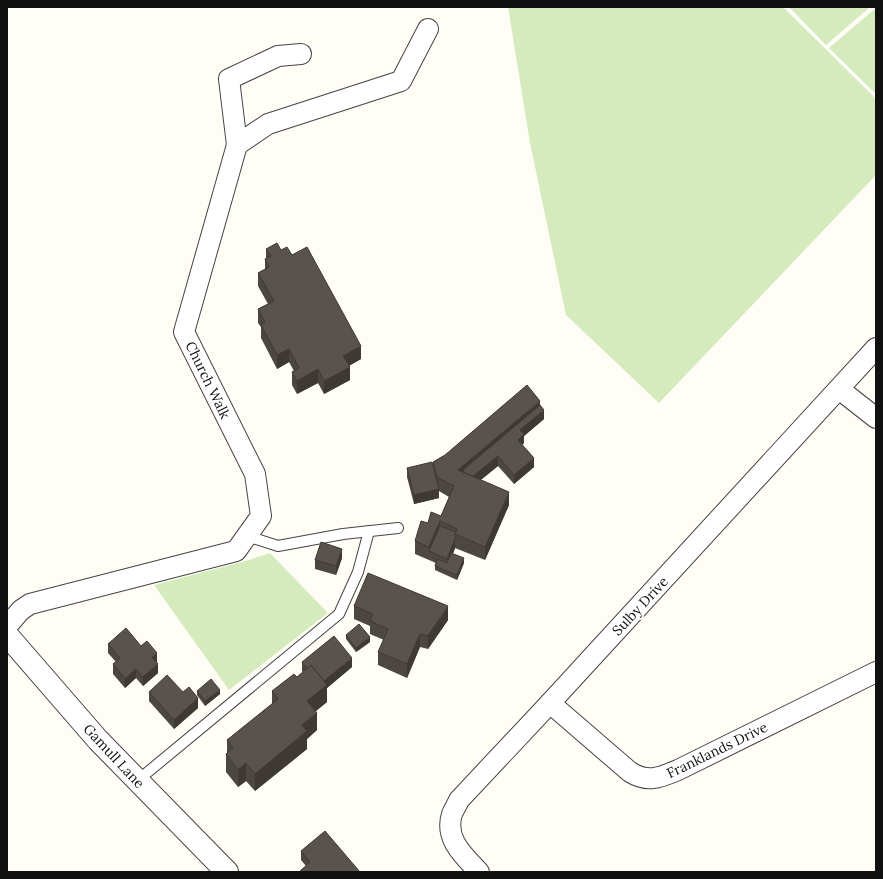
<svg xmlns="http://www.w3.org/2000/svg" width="883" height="879" font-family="Lora,serif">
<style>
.green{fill:#d5ebbd}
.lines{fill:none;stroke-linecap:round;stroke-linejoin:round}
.service-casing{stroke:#444;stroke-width:12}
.minor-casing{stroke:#444;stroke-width:22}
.tertiary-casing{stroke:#444;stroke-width:24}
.service{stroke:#fff;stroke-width:10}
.minor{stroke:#fff;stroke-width:20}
.tertiary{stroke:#fff;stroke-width:22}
.wall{fill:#4d4742}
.shaded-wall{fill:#3f3936}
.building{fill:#5a524d;stroke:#3f3936}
.labels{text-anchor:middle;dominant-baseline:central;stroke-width:4;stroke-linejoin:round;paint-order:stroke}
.street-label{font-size:14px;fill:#111;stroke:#fff}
</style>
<rect width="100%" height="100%" fill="#fffdf5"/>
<g class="green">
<path d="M508,7H783L876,99V175L659,403L566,315L530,143Z"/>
<path d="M789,7H870L826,45Z"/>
<path d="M876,8V94L829,48Z"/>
<path d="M270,553L328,613L229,690L154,585L246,561Z"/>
</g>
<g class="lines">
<defs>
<g id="service">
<path d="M247,536L278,546L343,534L398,528"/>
<path d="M137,781L339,614L358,572L369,531"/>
</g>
<g id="minor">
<path d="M237,145L229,79L278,56L301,54"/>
<path d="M839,389L876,418"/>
<path d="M7,626L21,610L30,604L236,551L261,516L255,474L184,332L237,145L268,124L401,81L428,29"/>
<path d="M550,703L630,772C648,783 659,778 678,770L876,672"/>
<path d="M479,872C464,856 444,839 452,814C454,809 457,805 459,800L550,703L876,348"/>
</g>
<path id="tertiary" d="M7,635L98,740L227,872"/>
</defs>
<use href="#service" class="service-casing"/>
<use href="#minor" class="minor-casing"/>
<use href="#tertiary" class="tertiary-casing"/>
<use href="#service" class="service"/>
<use href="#minor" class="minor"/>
<use href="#tertiary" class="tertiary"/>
</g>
<g class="wall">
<path d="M266,249L281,250L292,255L361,359L349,366L350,380L324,394L318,383L297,394L292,385V372L294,371L289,362L277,369L261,338V327L258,323V309L268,304L258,286V273L265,269V259H266Z"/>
<path d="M540,405L544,419L524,436V443L522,445L534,467L514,484L498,466L481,480L509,505L485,560L455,548L453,554L464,563L457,580L435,570V566L436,563L415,554V541L428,523L441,516L449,497L439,491V498L414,504L407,477V468L433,467V462Z"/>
<path d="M342,558L336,575L315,569V560Z"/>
<path d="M354,606L448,620L428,649L420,647L407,678L378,665V652L384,640L370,634V626L354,619Z"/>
<path d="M346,635L370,642L356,652L346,639Z"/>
<path d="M108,644L141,646L157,662H156L158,673L143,686L136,678L125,688L113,674V664L116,662L108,653Z"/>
<path d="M302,662L352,667L327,688V702L316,711L317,730L307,739V749L255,791L246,781L238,787L226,772V754L227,753V740L272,704V691L297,677L303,672L302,671Z"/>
<path d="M197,691L220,694L205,706L197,695Z"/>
<path d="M149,692H183L198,708L174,729L149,701Z"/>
<path d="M301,851L360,872L306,866L301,860Z"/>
</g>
<g class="shaded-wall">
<path d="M361,346V359L343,369V356Z"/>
<path d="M289,349V362L277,369V355Z"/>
<path d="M350,367V380L324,394V381Z"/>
<path d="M318,369V383L297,394V381Z"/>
<path d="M540,401V413L544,410V419L524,436V443L518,449L463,470V479L458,470Z"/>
<path d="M498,456V466L470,488V479Z"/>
<path d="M534,458V467L514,484V475Z"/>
<path d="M439,489V498L414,504V495Z"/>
<path d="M509,492V505L485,560V547Z"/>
<path d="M440,521V535L429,551V547Z"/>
<path d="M455,539V548L447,568V559Z"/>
<path d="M342,549V558L336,575V566Z"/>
<path d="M464,558V563L457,580V575Z"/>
<path d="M448,606V620L428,649V636Z"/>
<path d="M420,634V647L407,678V664Z"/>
<path d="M370,637V642L356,652V648Z"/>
<path d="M157,653V662L152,666V657Z"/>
<path d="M352,658V667L327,688V702L307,718V701L320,684Z"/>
<path d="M158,664V673L143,686V677Z"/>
<path d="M136,669V678L125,688V679Z"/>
<path d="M220,690V694L205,706V701Z"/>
<path d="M198,698V708L174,729V720Z"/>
<path d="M317,713V730L307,739V749L255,791V774L302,725Z"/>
<path d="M246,763V781L238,787V770Z"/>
</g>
<g class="building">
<path d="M277,243L281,250L287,247L292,255L307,247L361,346L343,356L350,367L324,381L318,369L297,381L292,372L299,368L289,349L277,355L261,325L265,322L258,309L274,301L258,273L269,267L265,259L271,256L266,249Z"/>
<path d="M527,385L540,401L458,470L509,492L485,547L455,534L457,529L440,521L429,547L415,541L421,521L428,523L431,512L441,516L454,486L437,477L433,462L445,455Z"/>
<path d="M540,405L544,410L520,430L524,434L518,440L534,458L514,475L498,456L473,476L465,473L463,470Z"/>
<path d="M432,462L439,489L414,495L407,468Z"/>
<path d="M440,526L456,532L455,534V539L447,559L429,551Z"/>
<path d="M321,542L342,549L336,566L315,560Z"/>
<path d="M451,553L464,558L457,575L435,566L437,559L447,563Z"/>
<path d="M368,573L448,606L428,636L420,634L407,664L378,652L388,629L370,621L373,614L354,606Z"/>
<path d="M359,624L370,637L356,648L346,635Z"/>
<path d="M126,628L141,646L147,641L157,653L152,657L158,664L143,677L136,669L125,679L113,664L120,658L108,644Z"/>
<path d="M334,636L352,658L324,681L311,665L307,669L302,662Z"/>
<path d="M311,665L327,685L307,701L317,713L302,725L307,731L255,774L246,763L238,770L226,754L233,748L227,740L278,699L272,691L294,674L297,677Z"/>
<path d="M167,675L183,692L189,687L198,698L174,720L149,692Z"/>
<path d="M211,679L220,690L205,701L197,691Z"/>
<path d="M325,831L360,872H299L310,862L301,851Z"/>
</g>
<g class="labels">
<g class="street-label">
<text transform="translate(208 380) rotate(64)">Church Walk</text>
<text transform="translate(640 606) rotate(-47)">Sulby Drive</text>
<text transform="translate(717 750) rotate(-26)">Franklands Drive</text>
<text transform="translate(114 756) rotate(47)">Gamull Lane</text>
</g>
</g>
<rect width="883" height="879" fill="none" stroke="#111111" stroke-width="16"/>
</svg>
